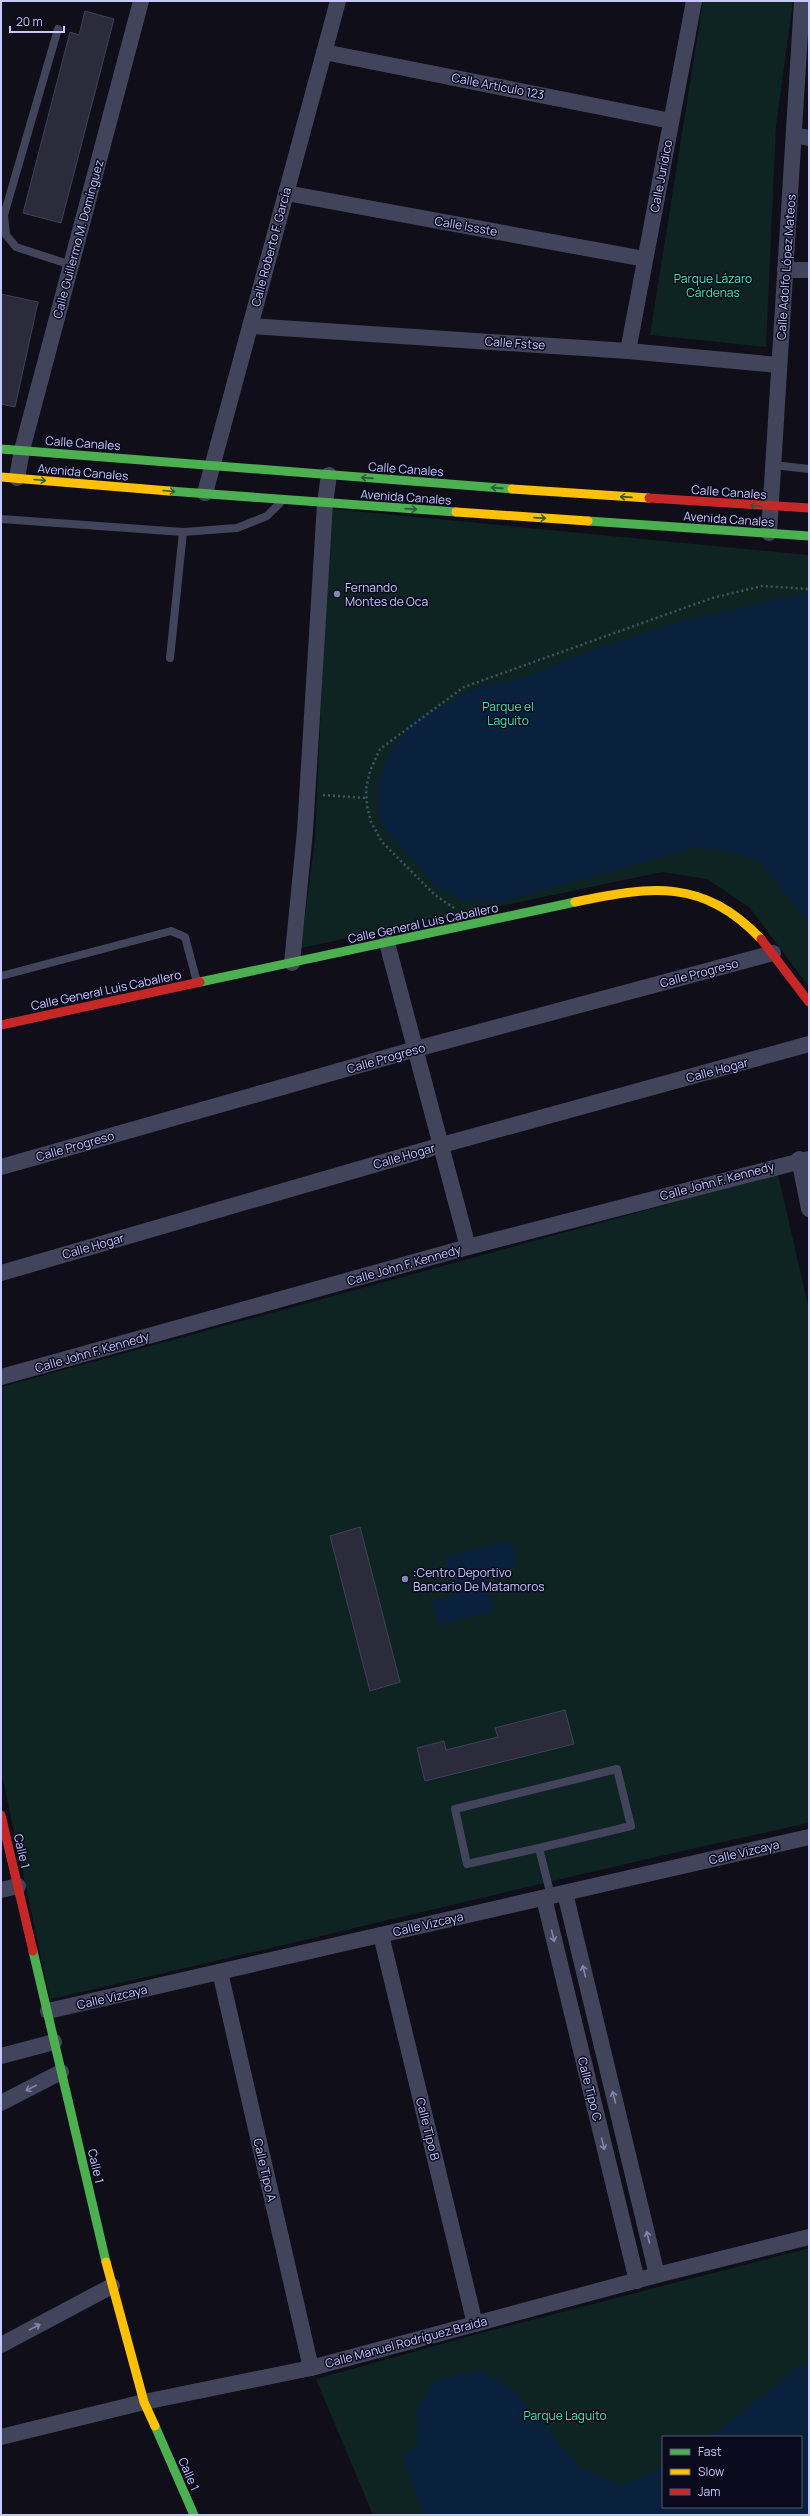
<svg xmlns="http://www.w3.org/2000/svg" width="810" height="2516" font-family="Manrope,sans-serif">
<style>
.green{fill:#0d2422;fill-rule:evenodd}
.water{fill:#09213c}
.building{fill:#2c2b3c;stroke:#414058}
.lines{fill:none;stroke-linecap:round;stroke-linejoin:round}
.path{stroke:#425560;stroke-width:2.5;stroke-dasharray:2 3;stroke-linecap:butt}
.lane{stroke:#42445b;stroke-width:8}
.street{stroke:#42445b;stroke-width:16}
.fast{stroke:#4caf50;stroke-width:9}
.slow{stroke:#ffc107;stroke-width:9}
.jam{stroke:#c62828;stroke-width:9}
.oneway{stroke:#2c5c36}
.oneway2{stroke:#8486ad}
.poi-dot{fill:#8787ae;stroke:#0b0a1d;stroke-width:1.5}
.labels{text-anchor:middle;dominant-baseline:central;stroke-width:3;stroke-linejoin:round;paint-order:stroke}
.street-label{font-size:12px;fill:#c7c8ff;stroke:#0b0a1d}
.park-label{font-size:12px;fill:#4ce5aa;stroke:#0b0a1d}
.poi-label{font-size:12px;fill:#c7c8ff;stroke:#0b0a1d;text-anchor:start}
</style>
<rect width="100%" height="100%" fill="#0f0e19"/>
<g class="green">
<path d="M703,1H793L776,126L766,347L650,335Z"/>
<path d="M333,509L809,555V987L750,908L707,879L662,872L301,948L315,838L326,592Z"/>
<path d="M778,1174L809,1310V1823C555,1878 304,1942 50,1999L1,1771V1387Z"/>
<path d="M809,2248V2515H373L316,2379L477,2334ZM663,2437H801V2507H663Z"/>
</g>
<g class="water">
<path d="M809,592V922L760,862L734,853L697,847L501,902L463,900L436,886L389,834L379,813V782L389,754L415,720L479,686L518,680L589,651L682,621Z"/>
<path d="M511,1540L518,1566L484,1574L493,1611L438,1625L432,1601L455,1595L445,1557Z"/>
<path d="M801,2365L809,2366V2515H424L403,2457L418,2443L416,2410L434,2381L481,2370L514,2391L581,2468L620,2485L663,2468V2507H801V2437H711Z"/>
</g>
<g class="building">
<path d="M85,11L114,19L61,223L23,213L70,32L79,35Z"/>
<path d="M1,294L38,302L15,407L1,404Z"/>
<path d="M360,1527L400,1682L370,1691L330,1536Z"/>
<path d="M565,1710L574,1744L425,1781L417,1748L444,1741L446,1750L498,1737L495,1728Z"/>
</g>
<g class="lines">
<g class="path">
<path d="M323,795L366,798"/>
<path d="M454,908L435,895L382,842L371,822L367,806L366,789L370,771L380,749L464,687L712,598L762,586L809,589"/>
</g>
<g class="lane">
<path d="M58,29L4,215L6,235L16,247L71,265"/>
<path d="M773,465L809,469"/>
<path d="M1,519L183,532L237,528L267,516L280,503"/>
<path d="M170,658L183,532"/>
<path d="M1,976L171,931L185,937L197,982"/>
<path d="M539,1848L467,1864L455,1809L617,1769L631,1826L539,1848L551,1896"/>
</g>
<g class="street">
<path d="M324,52L671,121"/>
<path d="M794,135L809,138"/>
<path d="M286,193L645,259"/>
<path d="M785,270H809"/>
<path d="M250,326L628,351L779,365"/>
<path d="M628,351L694,1"/>
<path d="M17,478L22,450L141,1"/>
<path d="M205,493L338,1"/>
<path d="M769,533L802,1"/>
<path d="M387,943L468,1247"/>
<path d="M292,963L305,831L325,503L329,475"/>
<path d="M799,1159L809,1209"/>
<path d="M1,1167L416,1049L773,953"/>
<path d="M1,1273L442,1145L809,1044"/>
<path d="M1,1377L468,1247L809,1159"/>
<path d="M1,1890L18,1886"/>
<path d="M565,1893L657,2275"/>
<path d="M544,1898L637,2281"/>
<path d="M381,1935L475,2324"/>
<path d="M220,1972L311,2368"/>
<path d="M48,2011L809,1837"/>
<path d="M1,2056L54,2042"/>
<path d="M1,2103L61,2072"/>
<path d="M1,2345L112,2286"/>
<path d="M1,2437L144,2402L311,2368L657,2275L809,2237"/>
</g>
<g class="fast">
<path d="M1,449L512,489"/>
<path d="M169,491L456,512"/>
<path d="M588,521L809,536"/>
<path d="M200,982L575,902"/>
<path d="M33,1951L106,2262"/>
<path d="M155,2426L194,2515"/>
</g>
<g class="slow">
<path d="M1,477L169,491"/>
<path d="M512,489L649,498"/>
<path d="M456,512L588,521"/>
<path d="M575,902C651,886 703,878 761,939"/>
<path d="M106,2262L144,2402L155,2426"/>
</g>
<g class="jam">
<path d="M649,498L809,508"/>
<path d="M761,939L809,1002"/>
<path d="M1,1025L200,982"/>
<path d="M1,1815L33,1951"/>
</g>
</g>
<defs><path id="oneway-shaft" d="M-6 0H5M1.5-3L5.5 0L1.5 3" fill="none" stroke-width="1.6" stroke-linecap="round" stroke-linejoin="round"/></defs>
<g class="oneway">
<use href="#oneway-shaft" transform="translate(367 478) rotate(-176)"/>
<use href="#oneway-shaft" transform="translate(40 480) rotate(5)"/>
<use href="#oneway-shaft" transform="translate(497 488) rotate(-176)"/>
<use href="#oneway-shaft" transform="translate(169 491) rotate(5)"/>
<use href="#oneway-shaft" transform="translate(626 497) rotate(-176)"/>
<use href="#oneway-shaft" transform="translate(756 506) rotate(-176)"/>
<use href="#oneway-shaft" transform="translate(411 509) rotate(4)"/>
<use href="#oneway-shaft" transform="translate(540 518) rotate(4)"/>
</g>
<g class="oneway2">
<use href="#oneway-shaft" transform="translate(553 1936) rotate(76)"/>
<use href="#oneway-shaft" transform="translate(584 1971) rotate(-104)"/>
<use href="#oneway-shaft" transform="translate(31 2088) rotate(153)"/>
<use href="#oneway-shaft" transform="translate(614 2097) rotate(-104)"/>
<use href="#oneway-shaft" transform="translate(603 2144) rotate(76)"/>
<use href="#oneway-shaft" transform="translate(648 2237) rotate(-104)"/>
<use href="#oneway-shaft" transform="translate(35 2327) rotate(-28)"/>
</g>
<g class="poi-dot">
<circle cx="337" cy="594" r="4"/>
<circle cx="405" cy="1579" r="4"/>
</g>
<g class="labels">
<g class="street-label">
<text transform="translate(498 86) rotate(11)">Calle Artículo 123</text>
<text transform="translate(661 176) rotate(-79)">Calle Jurídico</text>
<text transform="translate(466 226) rotate(10)">Calle Issste</text>
<text transform="translate(78 239) rotate(-75)">Calle Guillermo M. Domínguez</text>
<text transform="translate(271 247) rotate(-75)">Calle Roberto F. García</text>
<text transform="translate(786 267) rotate(-86)">Calle Adolfo López Mateos</text>
<text transform="translate(515 343) rotate(4)">Calle Fstse</text>
<text transform="translate(83 443) rotate(4)">Calle Canales</text>
<text transform="translate(406 469) rotate(4)">Calle Canales</text>
<text transform="translate(83 472) rotate(5)">Avenida Canales</text>
<text transform="translate(729 492) rotate(4)">Calle Canales</text>
<text transform="translate(406 497) rotate(4)">Avenida Canales</text>
<text transform="translate(729 519) rotate(4)">Avenida Canales</text>
<text transform="translate(423 923) rotate(-12)">Calle General Luis Caballero</text>
<text transform="translate(699 973) rotate(-15)">Calle Progreso</text>
<text transform="translate(106 990) rotate(-12)">Calle General Luis Caballero</text>
<text transform="translate(386 1058) rotate(-16)">Calle Progreso</text>
<text transform="translate(717 1070) rotate(-15)">Calle Hogar</text>
<text transform="translate(75 1146) rotate(-16)">Calle Progreso</text>
<text transform="translate(404 1156) rotate(-16)">Calle Hogar</text>
<text transform="translate(717 1181) rotate(-15)">Calle John F. Kennedy</text>
<text transform="translate(93 1246) rotate(-16)">Calle Hogar</text>
<text transform="translate(404 1265) rotate(-16)">Calle John F. Kennedy</text>
<text transform="translate(92 1352) rotate(-16)">Calle John F. Kennedy</text>
<text transform="translate(22 1851) rotate(77)">Calle 1</text>
<text transform="translate(744 1852) rotate(-13)">Calle Vizcaya</text>
<text transform="translate(428 1924) rotate(-13)">Calle Vizcaya</text>
<text transform="translate(112 1997) rotate(-13)">Calle Vizcaya</text>
<text transform="translate(590 2089) rotate(76)">Calle Tipo C</text>
<text transform="translate(428 2129) rotate(76)">Calle Tipo B</text>
<text transform="translate(96 2166) rotate(77)">Calle 1</text>
<text transform="translate(265 2170) rotate(77)">Calle Tipo A</text>
<text transform="translate(406 2342) rotate(-15)">Calle Manuel Rodríguez Braida</text>
<text transform="translate(189 2474) rotate(67)">Calle 1</text>
</g>
<g class="park-label">
<text x="713" y="278">Parque Lázaro<tspan x="713" dy="14">Cárdenas</tspan></text>
<text x="508" y="706">Parque el<tspan x="508" dy="14">Laguito</tspan></text>
<text x="565" y="2415">Parque Laguito</text>
</g>
<g class="poi-label">
<text x="345" y="587">Fernando<tspan x="345" dy="14">Montes de Oca</tspan></text>
<text x="413" y="1572">:Centro Deportivo<tspan x="413" dy="14">Bancario De Matamoros</tspan></text>
</g>
</g>
<rect width="810" height="2516" fill="none" stroke="#c7c8ff" stroke-width="4"/>
<rect x="662" y="2436" width="140" height="72" fill="#0b0a1d" stroke="#565677"/>
<rect x="670" y="2449" width="20" height="6" fill="#4caf50" stroke="#565677"/>
<text x="698" y="2456" font-size="12" fill="#c7c8ff">Fast</text>
<rect x="670" y="2469" width="20" height="6" fill="#ffc107" stroke="#565677"/>
<text x="698" y="2476" font-size="12" fill="#c7c8ff">Slow</text>
<rect x="670" y="2489" width="20" height="6" fill="#c62828" stroke="#565677"/>
<text x="698" y="2496" font-size="12" fill="#c7c8ff">Jam</text>
<path d="M10 26v6h54v-6" fill="none" stroke="#c7c8ff" stroke-width="2"/>
<text x="16" y="26" font-size="12" fill="#c7c8ff" stroke="#0b0a1d" stroke-width="3" paint-order="stroke">20 m</text>
</svg>
